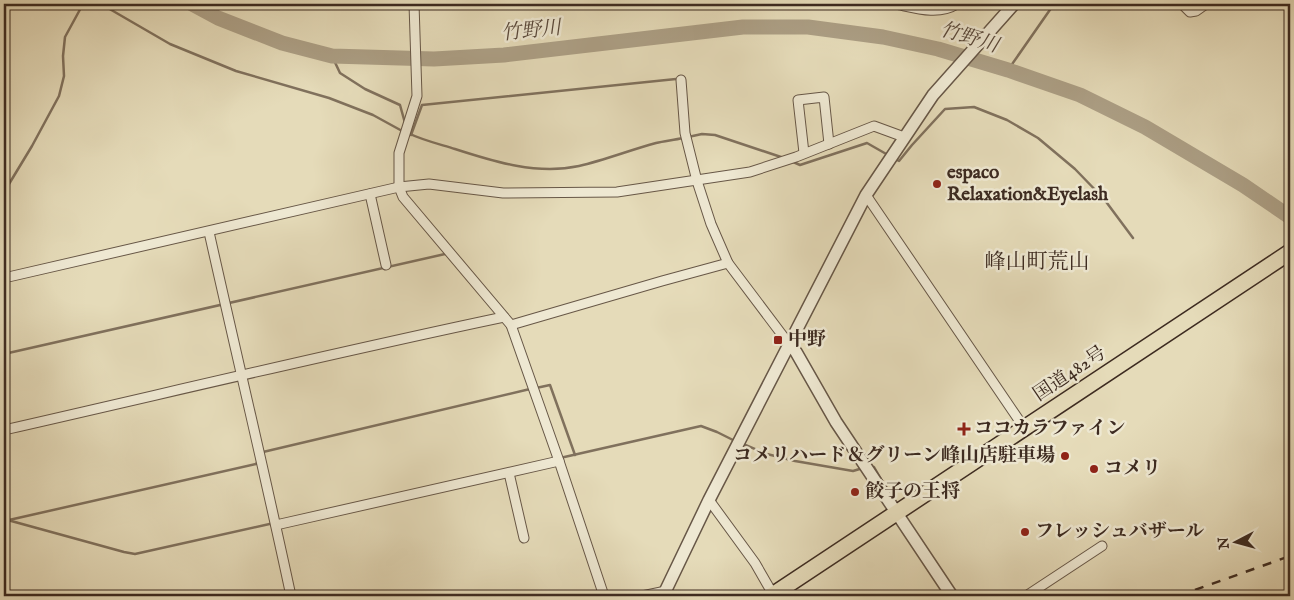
<svg xmlns="http://www.w3.org/2000/svg" width="1294" height="600" font-family="'IM FELL English','Noto Serif JP',serif">
<style>
.lines{fill:none;stroke-linecap:round;stroke-linejoin:round}
.stream{stroke:#80715d;stroke-width:2.5}
.river{stroke:#ac9f85;stroke-width:15}
.minor-casing{stroke:#675747;stroke-width:11}
.tertiary-casing{stroke:#675747;stroke-width:14}
.trunk-casing{stroke:#3d2b21;stroke-width:18}
.minor{stroke:#eee8d2;stroke-width:9}
.tertiary{stroke:#eee8d2;stroke-width:11}
.trunk{stroke:#e5dbb9;stroke-width:15}
.rail{stroke:#3d2b21;stroke-width:2.5;stroke-dasharray:9 9;stroke-linecap:butt}
.poi-dot{fill:#8f2418;stroke:#eee8d2;stroke-width:2}
.labels{text-anchor:middle;dominant-baseline:central;stroke-width:5;stroke-linejoin:round;paint-order:stroke}
.poi-label{font-size:19px;font-weight:bold;fill:#3d2b21;stroke:#eee8d2;text-anchor:start}
.street-label{font-size:19px;fill:#3d2b21;stroke:#eee8d2}
.water-label{font-size:20px;font-style:italic;fill:#59483a;stroke:#eee8d2}
.quarter-label{font-size:21px;fill:#3d2b21;stroke:#eee8d2}
</style>
<rect width="100%" height="100%" fill="#e5dbb9"/>
<filter id="stains"><feTurbulence type="fractalNoise" baseFrequency=".004" numOctaves="4"/><feColorMatrix values="0 0 0 0 .2 0 0 0 0 .09 0 0 0 0 .02 0 0 0 .5 -.17"/></filter>
<radialGradient id="worn" r=".72"><stop offset=".6" stop-color="#630" stop-opacity="0"/><stop offset="1" stop-color="#630" stop-opacity=".3"/></radialGradient>
<g class="lines">
<g class="stream">
<path d="M101,4L170,44L236,71L329,98L373,115L404,132"/>
<path d="M332,56L340,73L365,89L400,105L405,123"/>
<path d="M1008,70L1054,4"/>
<path d="M408,133C422,140 439,144 455,149C495,162 537,175 579,166C605,160 630,150 656,143C665,141 674,140 683,138"/>
<path d="M411,135L422,105L676,79"/>
<path d="M688,137L702,134L715,135L784,158"/>
<path d="M895,159L899,161L912,145L945,109L974,107L1007,120L1038,138L1075,169L1104,199L1133,238"/>
<path d="M791,161L800,165L867,143L888,155"/>
<path d="M4,188L9,184L32,146L59,96L64,76L63,56L65,37L83,4"/>
<path d="M4,354L445,254"/>
<path d="M536,388L550,385L575,455"/>
<path d="M743,444L767,454L795,461L853,471L863,468"/>
<path d="M262,454L263,452L530,389"/>
<path d="M560,458L701,426L717,432L735,441"/>
<path d="M871,467H874L886,488"/>
<path d="M4,519L124,552L135,554L274,523"/>
<path d="M9,520L256,464L258,461"/>
</g>
<path class="river" d="M192,4L218,18L282,43L332,56L434,59L504,55L743,27H808L883,37L938,49L1008,70L1080,95L1145,127L1243,185L1290,217"/>
<defs>
<g id="minor">
<path d="M414,4L417,96L399,153V187L403,197L511,325L559,461L604,596"/>
<path d="M898,4L900,5C918,9 940,15 957,4"/>
<path d="M1182,4L1190,12L1196,11L1206,4"/>
<path d="M681,80L685,133L697,181L711,224L728,263L789,344"/>
<path d="M804,153L798,100L824,97L829,144"/>
<path d="M370,194L386,265"/>
<path d="M866,195L1025,429"/>
<path d="M209,232C236,353 265,474 291,596"/>
<path d="M4,278L399,187L429,184L503,193L617,192L750,172L796,157L874,126L904,137"/>
<path d="M511,325L662,281L728,263"/>
<path d="M4,430C171,392 337,352 504,317"/>
<path d="M509,473L524,538"/>
<path d="M709,500L755,563L774,596"/>
<path d="M276,525L559,461"/>
<path d="M642,596L666,591"/>
<path d="M1026,596L1102,546"/>
</g>
<g id="tertiary">
<path d="M789,344L796,352L836,422L952,596"/>
<path d="M663,596L709,500L866,195L933,95L1014,4"/>
</g>
<path id="trunk" d="M771,596L1290,252"/>
</defs>
<use href="#minor" class="minor-casing"/>
<use href="#tertiary" class="tertiary-casing"/>
<use href="#trunk" class="trunk-casing"/>
<use href="#minor" class="minor"/>
<use href="#tertiary" class="tertiary"/>
<use href="#trunk" class="trunk"/>
<path class="rail" d="M1178,596L1290,556"/>
</g>
<g class="poi-dot">
<circle cx="937" cy="184" r="5"/>
<rect x="773" y="335" width="10" height="10" rx="2.5"/>
<path d="M961.5 421.5h5v5h5v5h-5v5h-5v-5h-5v-5h5z"/>
<circle cx="1065" cy="456" r="5"/>
<circle cx="1094" cy="469" r="5"/>
<circle cx="855" cy="492" r="5"/>
<circle cx="1025" cy="532" r="5"/>
</g>
<g class="labels">
<g class="poi-label">
<text x="947" y="173">espaco<tspan x="947" dy="22">Relaxation&amp;Eyelash</tspan></text>
<text x="788" y="340">中野</text>
<text x="974" y="429">ココカラファイン</text>
<text x="1055" y="456" text-anchor="end">コメリハード＆グリーン峰山店駐車場</text>
<text x="1104" y="469">コメリ</text>
<text x="865" y="492">餃子の王将</text>
<text x="1035" y="532">フレッシュバザール</text>
</g>
<g class="street-label">
<text transform="translate(1070 374) rotate(-34)">国道482号</text>
</g>
<g class="water-label">
<text transform="translate(531 31) rotate(-6)">竹野川</text>
<text transform="translate(969 38) rotate(17)">竹野川</text>
</g>
<g class="quarter-label">
<text x="1037" y="262">峰山町荒山</text>
</g>
</g>
<rect width="1294" height="600" fill="none" stroke="#e5dbb9" stroke-width="20"/>
<rect x="5" y="5" width="1284" height="590" fill="none" stroke="#3d2b21" stroke-width="2.5"/>
<rect x="10" y="10" width="1274" height="580" fill="none" stroke="#3d2b21"/>
<g transform="translate(1236 542) rotate(264)" stroke="#eee8d2" stroke-width="4" paint-order="stroke">
<path d="M0-4L9 19L0 12L-9 19Z" fill="#3d2b21"/>
<text y="-8" font-size="14" font-weight="bold" text-anchor="middle" fill="#3d2b21">N</text>
</g>
<rect width="100%" height="100%" filter="url(#stains)"/>
<rect width="100%" height="100%" fill="url(#worn)"/>
</svg>
